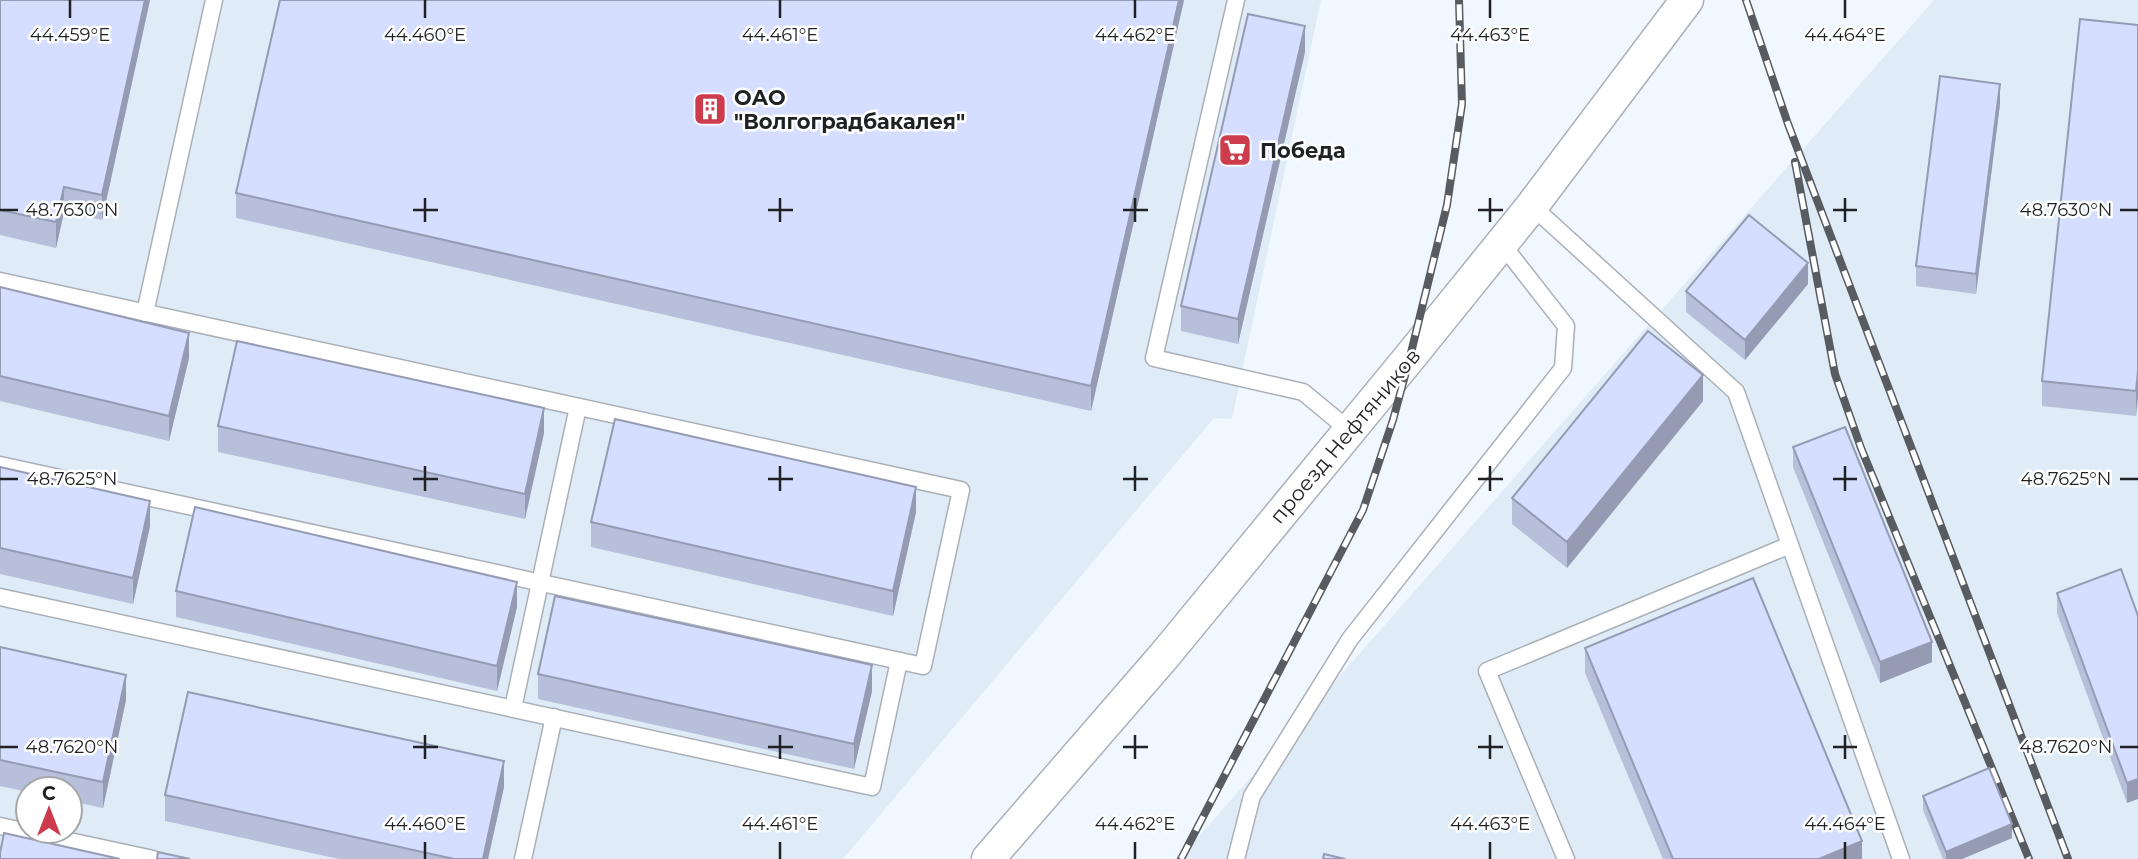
<svg xmlns="http://www.w3.org/2000/svg" width="2138" height="859" font-family="Montserrat,sans-serif">
<style>
.built{fill:#dfecf8;fill-rule:evenodd}
.lines{fill:none;stroke-linecap:round;stroke-linejoin:round}
.service-casing{stroke:#aab0b7;stroke-width:19}
.minor-casing{stroke:#aab0b7;stroke-width:35}
.service{stroke:#fff;stroke-width:16}
.minor{stroke:#fff;stroke-width:32}
.rail-casing{stroke:#585b60;stroke-width:8}
.rail{stroke:#fff;stroke-width:5;stroke-dasharray:16;stroke-linecap:butt}
.wall{fill:#b7bfda}
.shaded-wall{fill:#959bb2}
.building{fill:#d5defe;stroke:#959bb2;stroke-width:2}
.ticks{fill:none;stroke:#1f2124;stroke-width:2.5}
.labels{text-anchor:middle;dominant-baseline:central;stroke-width:5;stroke-linejoin:round;paint-order:stroke}
.poi-label{font-size:21px;font-weight:bold;fill:#1f2124;stroke:#fff;text-anchor:start}
.street-label{font-size:21px;fill:#1f2124;stroke:#fff}
.ticks-label{font-size:18px;text-anchor:middle;fill:#1f2124;stroke:#fff;stroke-width:5;stroke-linejoin:round;paint-order:stroke}
</style>
<rect width="100%" height="100%" fill="#f0f7fe"/>
<g class="built">
<path d="M0,0H1321L1232,419L1214,418L843,859H0ZM28,789H70V831H28Z"/>
<path d="M1934,0H2138V859H1179Z"/>
</g>
<g class="lines">
<defs>
<g id="service">
<path d="M1236,0L1154,358L1303,392L1349,430"/>
<path d="M1532,206L1736,392L1901,859"/>
<path d="M0,281L961,490L923,666L0,465"/>
<path d="M145,313L214,0"/>
<path d="M0,597L872,787L899,661"/>
<path d="M513,708L578,407"/>
<path d="M0,826L153,859"/>
<path d="M523,859L554,717"/>
<path d="M1236,859L1252,796L1350,639L1563,368L1566,326L1502,244"/>
<path d="M1566,859L1487,671L1790,545"/>
</g>
<path id="minor" d="M988,859L1164,656L1410,357L1532,206L1687,0"/>
</defs>
<use href="#service" class="service-casing"/>
<use href="#minor" class="minor-casing"/>
<use href="#service" class="service"/>
<use href="#minor" class="minor"/>
<defs>
<g id="rail">
<path d="M1746,0L1788,124L2068,859"/>
<path d="M1795,162L1835,374L1861,448L2029,859"/>
<path d="M1181,859L1363,510L1393,420L1410,357L1447,205L1462,104L1459,0"/>
</g>
</defs>
<use href="#rail" class="rail-casing"/>
<use href="#rail" class="rail"/>
</g>
<g class="wall">
<path d="M0,0H150L102,220L64,212L56,248L0,235Z"/>
<path d="M1184,0L1091,411L236,218V193Z"/>
<path d="M2138,25L2136,416L2042,406V381Z"/>
<path d="M1305,52L1238,344L1181,331V306Z"/>
<path d="M2000,104L1976,294L1916,286V266Z"/>
<path d="M1808,284L1745,360L1686,312V291Z"/>
<path d="M0,287L189,358L169,441L0,401Z"/>
<path d="M1703,401L1567,568L1512,524V498Z"/>
<path d="M218,426L544,433L525,519L218,452Z"/>
<path d="M1793,447L1932,662L1880,683L1793,467Z"/>
<path d="M0,467L150,526L133,604L0,574Z"/>
<path d="M916,512L893,616L591,547V522Z"/>
<path d="M176,591L517,607L497,691L176,617Z"/>
<path d="M2057,593L2138,616L2127,803L2057,613Z"/>
<path d="M0,647L126,700L103,808L70,801V789H28V792L0,786Z"/>
<path d="M1585,648L1862,859H1663L1585,673Z"/>
<path d="M538,674L872,691L854,769L538,699Z"/>
<path d="M504,787L488,859H339L165,821V795Z"/>
<path d="M1923,796L2012,838L1962,859H1943L1923,810Z"/>
</g>
<g class="shaded-wall">
<path d="M145,0H150L102,220V195Z"/>
<path d="M1179,0H1184L1091,411V386Z"/>
<path d="M1305,26V52L1238,344V319Z"/>
<path d="M2000,84V104L1976,294V274Z"/>
<path d="M64,187V212L56,248V222Z"/>
<path d="M1808,263V284L1745,360V340Z"/>
<path d="M189,333V358L169,441V416Z"/>
<path d="M2138,371V397L2136,416V391Z"/>
<path d="M1703,375V401L1567,568V542Z"/>
<path d="M544,408V433L525,519V494Z"/>
<path d="M916,487V512L893,616V591Z"/>
<path d="M150,501V526L133,604V578Z"/>
<path d="M517,582V607L497,691V666Z"/>
<path d="M1932,642V662L1880,683V662Z"/>
<path d="M872,665V691L854,769V744Z"/>
<path d="M126,675V700L103,808V782Z"/>
<path d="M504,761V787L488,859H483Z"/>
<path d="M2138,779V799L2127,803V783Z"/>
<path d="M2012,824V838L1962,859H1946V852Z"/>
<path d="M1862,841V859H1819Z"/>
</g>
<g class="building">
<path d="M0,0H145L102,195L64,187L56,222L0,210Z"/>
<path d="M280,0H1179L1091,386L236,193Z"/>
<path d="M1248,14L1305,26L1238,319L1181,306Z"/>
<path d="M2080,19L2138,25V371L2136,391L2042,381Z"/>
<path d="M1940,76L2000,84L1976,274L1916,266Z"/>
<path d="M1749,215L1808,263L1745,340L1686,291Z"/>
<path d="M0,287L189,333L169,416L0,376Z"/>
<path d="M1648,331L1703,375L1567,542L1512,498Z"/>
<path d="M237,341L544,408L525,494L218,426Z"/>
<path d="M615,419L916,487L893,591L591,522Z"/>
<path d="M1845,427L1932,642L1880,662L1793,447Z"/>
<path d="M0,467L150,501L133,578L0,548Z"/>
<path d="M195,507L517,582L497,666L176,591Z"/>
<path d="M2121,569L2138,616V779L2127,783L2057,593Z"/>
<path d="M1753,578L1862,841L1819,859H1673L1585,648Z"/>
<path d="M555,596L872,665L854,744L538,674Z"/>
<path d="M0,647L126,675L103,782L0,760Z"/>
<path d="M188,692L504,761L483,859H454L165,795Z"/>
<path d="M1989,768L2012,824L1946,852L1923,796Z"/>
<path d="M4,833L120,859H0V853Z"/>
<path d="M158,852L190,859H157Z"/>
<path d="M1324,854L1345,859H1323Z"/>
</g>
<path class="ticks" d="M70,0V18M425,0V18M780,0V18M1135,0V18M1490,0V18M1845,0V18M425,198V222M780,198V222M1135,198V222M1490,198V222M1845,198V222M0,210H18M413,210H438M768,210H793M1123,210H1148M1478,210H1503M1833,210H1857M2120,210H2138M425,466V491M780,466V491M1135,466V491M1490,466V491M1845,466V491M0,479H18M413,479H438M768,479H793M1123,479H1148M1478,479H1503M1833,479H1857M2120,479H2138M425,735V759M780,735V759M1135,735V759M1490,735V759M1845,735V759M0,747H18M413,747H438M768,747H793M1123,747H1148M1478,747H1503M1833,747H1857M2120,747H2138M425,842V859M780,842V859M1135,842V859M1490,842V859M1845,842V859"/>
<defs>
<symbol id="building-square" viewBox="-11 -11 22 22"><rect x="-9" y="-9" width="18" height="18" rx="4" fill="#cc3c4d" stroke="#fff"/><path d="M-4-6H4V6H1V3H-1V6H-4ZM-2.5-4.3h1.7v1.8h-1.7ZM.8-4.3h1.7v1.8H.8ZM-2.5-1h1.7V.8h-1.7ZM.8-1h1.7V.8H.8Z" fill="#fff"/></symbol>
<symbol id="supermarket-square" viewBox="-11 -11 22 22"><rect x="-9" y="-9" width="18" height="18" rx="4" fill="#cc3c4d" stroke="#fff"/><path d="M-6-5.5h2.5l.6 2H6L4.5 2H-2.5L-4.4-4H-6ZM-1.5 3.2a1.3 1.3 0 1 0 .1 0ZM3 3.2a1.3 1.3 0 1 0 .1 0Z" fill="#fff"/></symbol>
</defs>
<g fill-rule="evenodd">
<use href="#building-square" x="691" y="90" width="38" height="38"/>
<use href="#supermarket-square" x="1216" y="131" width="38" height="38"/>
</g>
<g class="labels">
<g class="poi-label">
<text x="734" y="97">ОАО<tspan x="734" dy="24">"Волгоградбакалея"</tspan></text>
<text x="1260" y="150">Победа</text>
</g>
<g class="street-label">
<text transform="translate(1345 436) rotate(-50)">проезд Нефтяников</text>
</g>
</g>
<g class="ticks-label">
<text x="70" y="41">44.459°E</text>
<text x="425" y="41">44.460°E</text>
<text x="780" y="41">44.461°E</text>
<text x="1135" y="41">44.462°E</text>
<text x="1490" y="41">44.463°E</text>
<text x="1845" y="41">44.464°E</text>
<text x="72" y="216">48.7630°N</text>
<text x="2066" y="216">48.7630°N</text>
<text x="72" y="485">48.7625°N</text>
<text x="2066" y="485">48.7625°N</text>
<text x="72" y="753">48.7620°N</text>
<text x="2066" y="753">48.7620°N</text>
<text x="425" y="830">44.460°E</text>
<text x="780" y="830">44.461°E</text>
<text x="1135" y="830">44.462°E</text>
<text x="1490" y="830">44.463°E</text>
<text x="1845" y="830">44.464°E</text>
</g>
<g transform="translate(49 810)"><circle r="33" fill="#ffffff" stroke="#a5a6a7" stroke-width="2"/>
<path d="M0-5L12 26L0 18L-12 26Z" fill="#cc3c4d"/>
<text y="-10" font-size="19" font-weight="bold" text-anchor="middle" fill="#1f2124">С</text>
</g>
</svg>
